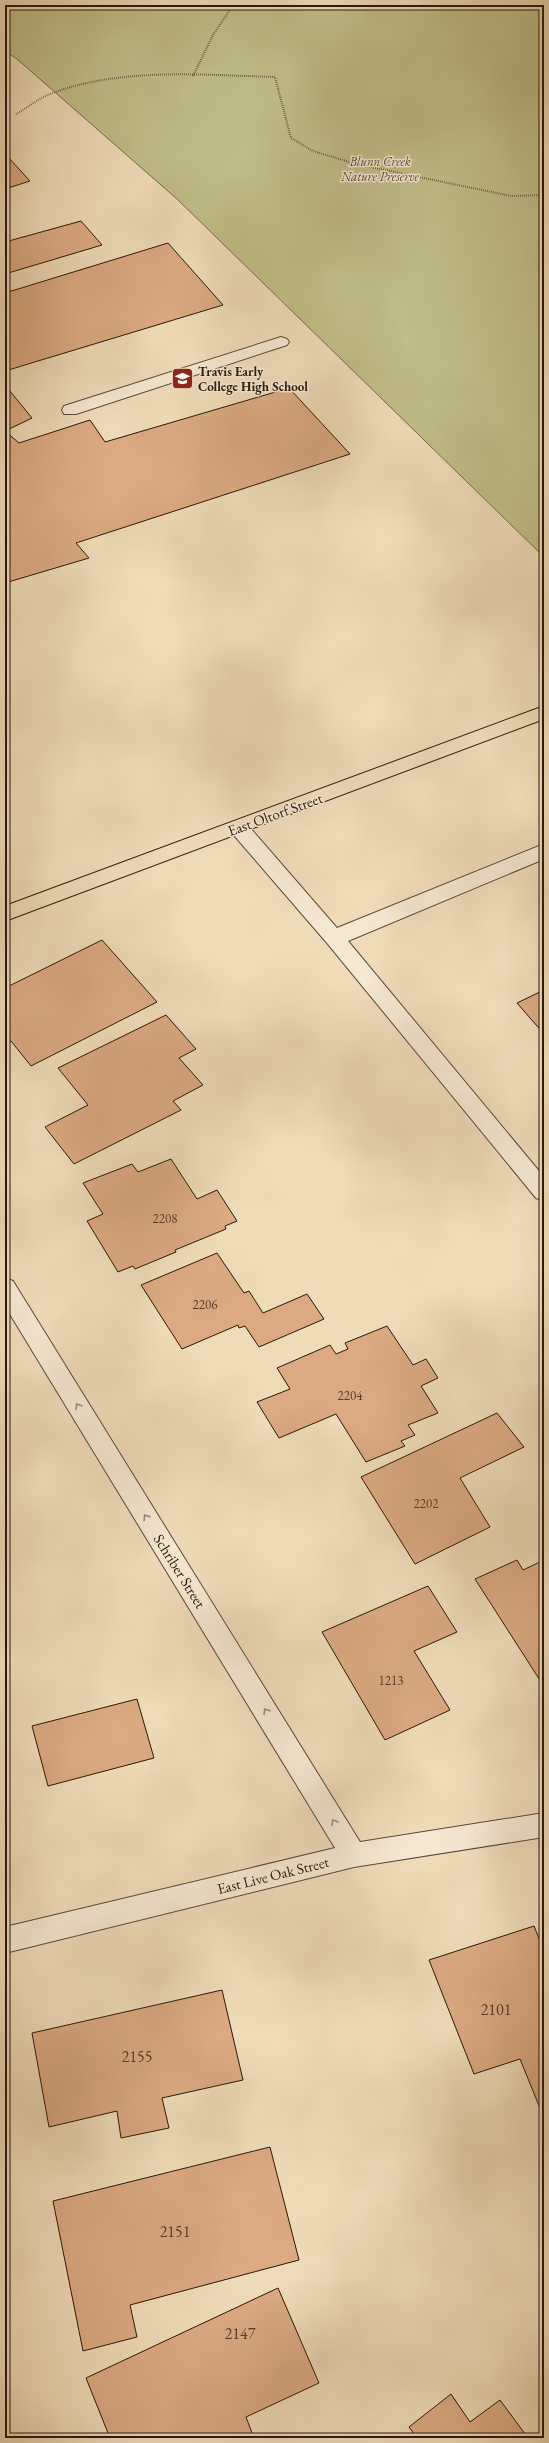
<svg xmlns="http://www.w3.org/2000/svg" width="549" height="2443" font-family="'EB Garamond',serif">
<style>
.green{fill:#c0be8a;stroke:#746b4a}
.building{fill:#dbaa83;stroke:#29180a}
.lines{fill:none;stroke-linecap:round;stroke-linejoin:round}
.minor-casing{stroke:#5b4936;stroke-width:2}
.major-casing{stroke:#29180a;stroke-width:2}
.path{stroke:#29180a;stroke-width:2;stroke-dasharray:0.5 1.5;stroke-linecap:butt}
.minor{fill:#f5e8d2;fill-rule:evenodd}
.major{fill:#f0dbb9;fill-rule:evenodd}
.oneway{stroke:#998a78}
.labels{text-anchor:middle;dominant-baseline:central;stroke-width:3;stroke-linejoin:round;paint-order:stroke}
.far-park-label{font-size:13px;font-style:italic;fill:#564a30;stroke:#f5e8d2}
.far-poi-label{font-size:13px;font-weight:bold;fill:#29180a;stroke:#f5e8d2;text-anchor:start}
.number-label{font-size:13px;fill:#563c28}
.street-label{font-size:15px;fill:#29180a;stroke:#f5e8d2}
.near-number-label{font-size:16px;fill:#563c28}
</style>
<rect width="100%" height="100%" fill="#f0dbb9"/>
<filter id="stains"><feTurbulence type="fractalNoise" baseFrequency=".005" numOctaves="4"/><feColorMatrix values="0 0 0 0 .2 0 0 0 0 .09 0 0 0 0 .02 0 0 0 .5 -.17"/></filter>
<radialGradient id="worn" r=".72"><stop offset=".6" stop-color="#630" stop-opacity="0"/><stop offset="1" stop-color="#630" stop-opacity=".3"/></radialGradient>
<path class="green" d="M5,5H544V557L177,199L17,59L5,51Z"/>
<g class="building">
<path d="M9,158L30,181L5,189V159Z"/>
<path d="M81,221L102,245L5,274V242Z"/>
<path d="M168,243L223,305L5,371V293Z"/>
<path d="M5,385L32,418L5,431Z"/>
<path d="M289,388L350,454L76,543L89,558L5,583V431L19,443L90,420L105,442Z"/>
<path d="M102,940L157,1002L31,1066L11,1041L5,1044V988Z"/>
<path d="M544,990V1034L517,1003Z"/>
<path d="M166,1015L196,1049L179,1058L203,1085L173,1101L181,1110L74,1164L45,1127L88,1105L58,1068Z"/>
<path d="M171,1159L197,1199L217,1190L237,1221L225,1226L226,1229L175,1250L176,1252L135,1269L133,1266L118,1272L87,1221L103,1214L83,1183L132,1164L138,1172Z"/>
<path d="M217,1253L244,1293L249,1291L263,1313L307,1294L324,1319L259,1347L245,1326L239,1328L238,1325L182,1349L141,1285Z"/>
<path d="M387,1326L413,1365L426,1359L438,1378L421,1386L438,1413L408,1425L415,1435L401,1441L405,1446L366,1462L336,1414L279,1438L257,1402L290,1389L277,1368L330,1345L336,1354L348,1349L345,1343Z"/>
<path d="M497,1413L524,1447L460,1478L490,1527L415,1564L361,1477Z"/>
<path d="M517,1560L523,1570L544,1560L543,1685L475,1579Z"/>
<path d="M428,1586L457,1632L414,1651L450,1710L385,1740L322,1632Z"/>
<path d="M137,1699L154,1758L48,1786L32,1726Z"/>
<path d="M534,1926L544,1951V2118L520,2059L474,2074L429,1960Z"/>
<path d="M222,1990L243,2080L162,2098L169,2128L121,2138L117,2111L49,2127L32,2033Z"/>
<path d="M270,2147L299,2260L130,2305L137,2337L83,2351L53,2201Z"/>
<path d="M278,2288L319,2383L246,2417L254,2438H110L86,2378Z"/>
<path d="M451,2394L470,2422L500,2400L528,2438H417L409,2427Z"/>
</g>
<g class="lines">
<defs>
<g id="minor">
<path d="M281,337L287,339L289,342L287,345L76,414H64L62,410L64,406Z"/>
<path d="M239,821L246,823L337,928L544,844V859L348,941L544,1177V1201L536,1198L327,943L232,833L229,828L232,823Z"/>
<path d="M5,1278L13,1281L360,1842L544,1813V1837L354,1867L5,1953V1927L335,1848L5,1306Z"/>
</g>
<path id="major" d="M544,706V719L5,921V906Z"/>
</defs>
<use href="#minor" class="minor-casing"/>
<use href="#major" class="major-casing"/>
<g class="path">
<path d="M193,76L213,35L233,5"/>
<path d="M16,114C27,108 38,99 50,94C120,67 202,75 275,77L291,138L313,151L356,164L511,196L544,195"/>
</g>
<use href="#minor" class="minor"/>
<use href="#major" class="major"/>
</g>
<defs><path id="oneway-chevron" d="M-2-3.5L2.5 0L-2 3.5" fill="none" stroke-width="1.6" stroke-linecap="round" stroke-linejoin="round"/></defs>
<g class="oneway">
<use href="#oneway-chevron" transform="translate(78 1406) rotate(-122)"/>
<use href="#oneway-chevron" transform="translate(146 1517) rotate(-122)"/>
<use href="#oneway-chevron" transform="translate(266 1711) rotate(-122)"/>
<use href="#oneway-chevron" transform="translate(334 1822) rotate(-121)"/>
</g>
<defs>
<symbol id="school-square" viewBox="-11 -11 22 22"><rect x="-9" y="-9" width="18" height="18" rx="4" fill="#8f2418" stroke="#f5e8d2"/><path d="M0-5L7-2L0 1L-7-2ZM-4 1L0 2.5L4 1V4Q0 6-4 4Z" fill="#fff"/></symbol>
</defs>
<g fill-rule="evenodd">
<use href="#school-square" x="170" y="366" width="25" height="25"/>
</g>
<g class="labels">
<g class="far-park-label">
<text x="380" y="161">Blunn Creek<tspan x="380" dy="15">Nature Preserve</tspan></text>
</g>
<g class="far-poi-label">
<text x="198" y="371">Travis Early<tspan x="198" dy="15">College High School</tspan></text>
</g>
<g class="number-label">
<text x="165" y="1218">2208</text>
<text x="205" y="1304">2206</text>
<text x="350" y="1395">2204</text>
<text x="426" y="1503">2202</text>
<text x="391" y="1680">1213</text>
</g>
<g class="street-label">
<text transform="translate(275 814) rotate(-20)">East Oltorf Street</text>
<text transform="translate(180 1571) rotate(58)">Schriber Street</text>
<text transform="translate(273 1875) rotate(-14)">East Live Oak Street</text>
</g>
<g class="near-number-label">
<text x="496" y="2009">2101</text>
<text x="137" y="2056">2155</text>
<text x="175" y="2231">2151</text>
<text x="240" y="2333">2147</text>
</g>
</g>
<rect width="549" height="2443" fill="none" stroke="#f0dbb9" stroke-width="20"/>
<rect x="6" y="6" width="537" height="2431" fill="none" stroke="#29180a" stroke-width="2"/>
<rect x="10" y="10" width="529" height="2423" fill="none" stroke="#29180a"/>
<rect width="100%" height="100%" filter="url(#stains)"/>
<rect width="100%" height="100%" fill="url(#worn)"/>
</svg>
